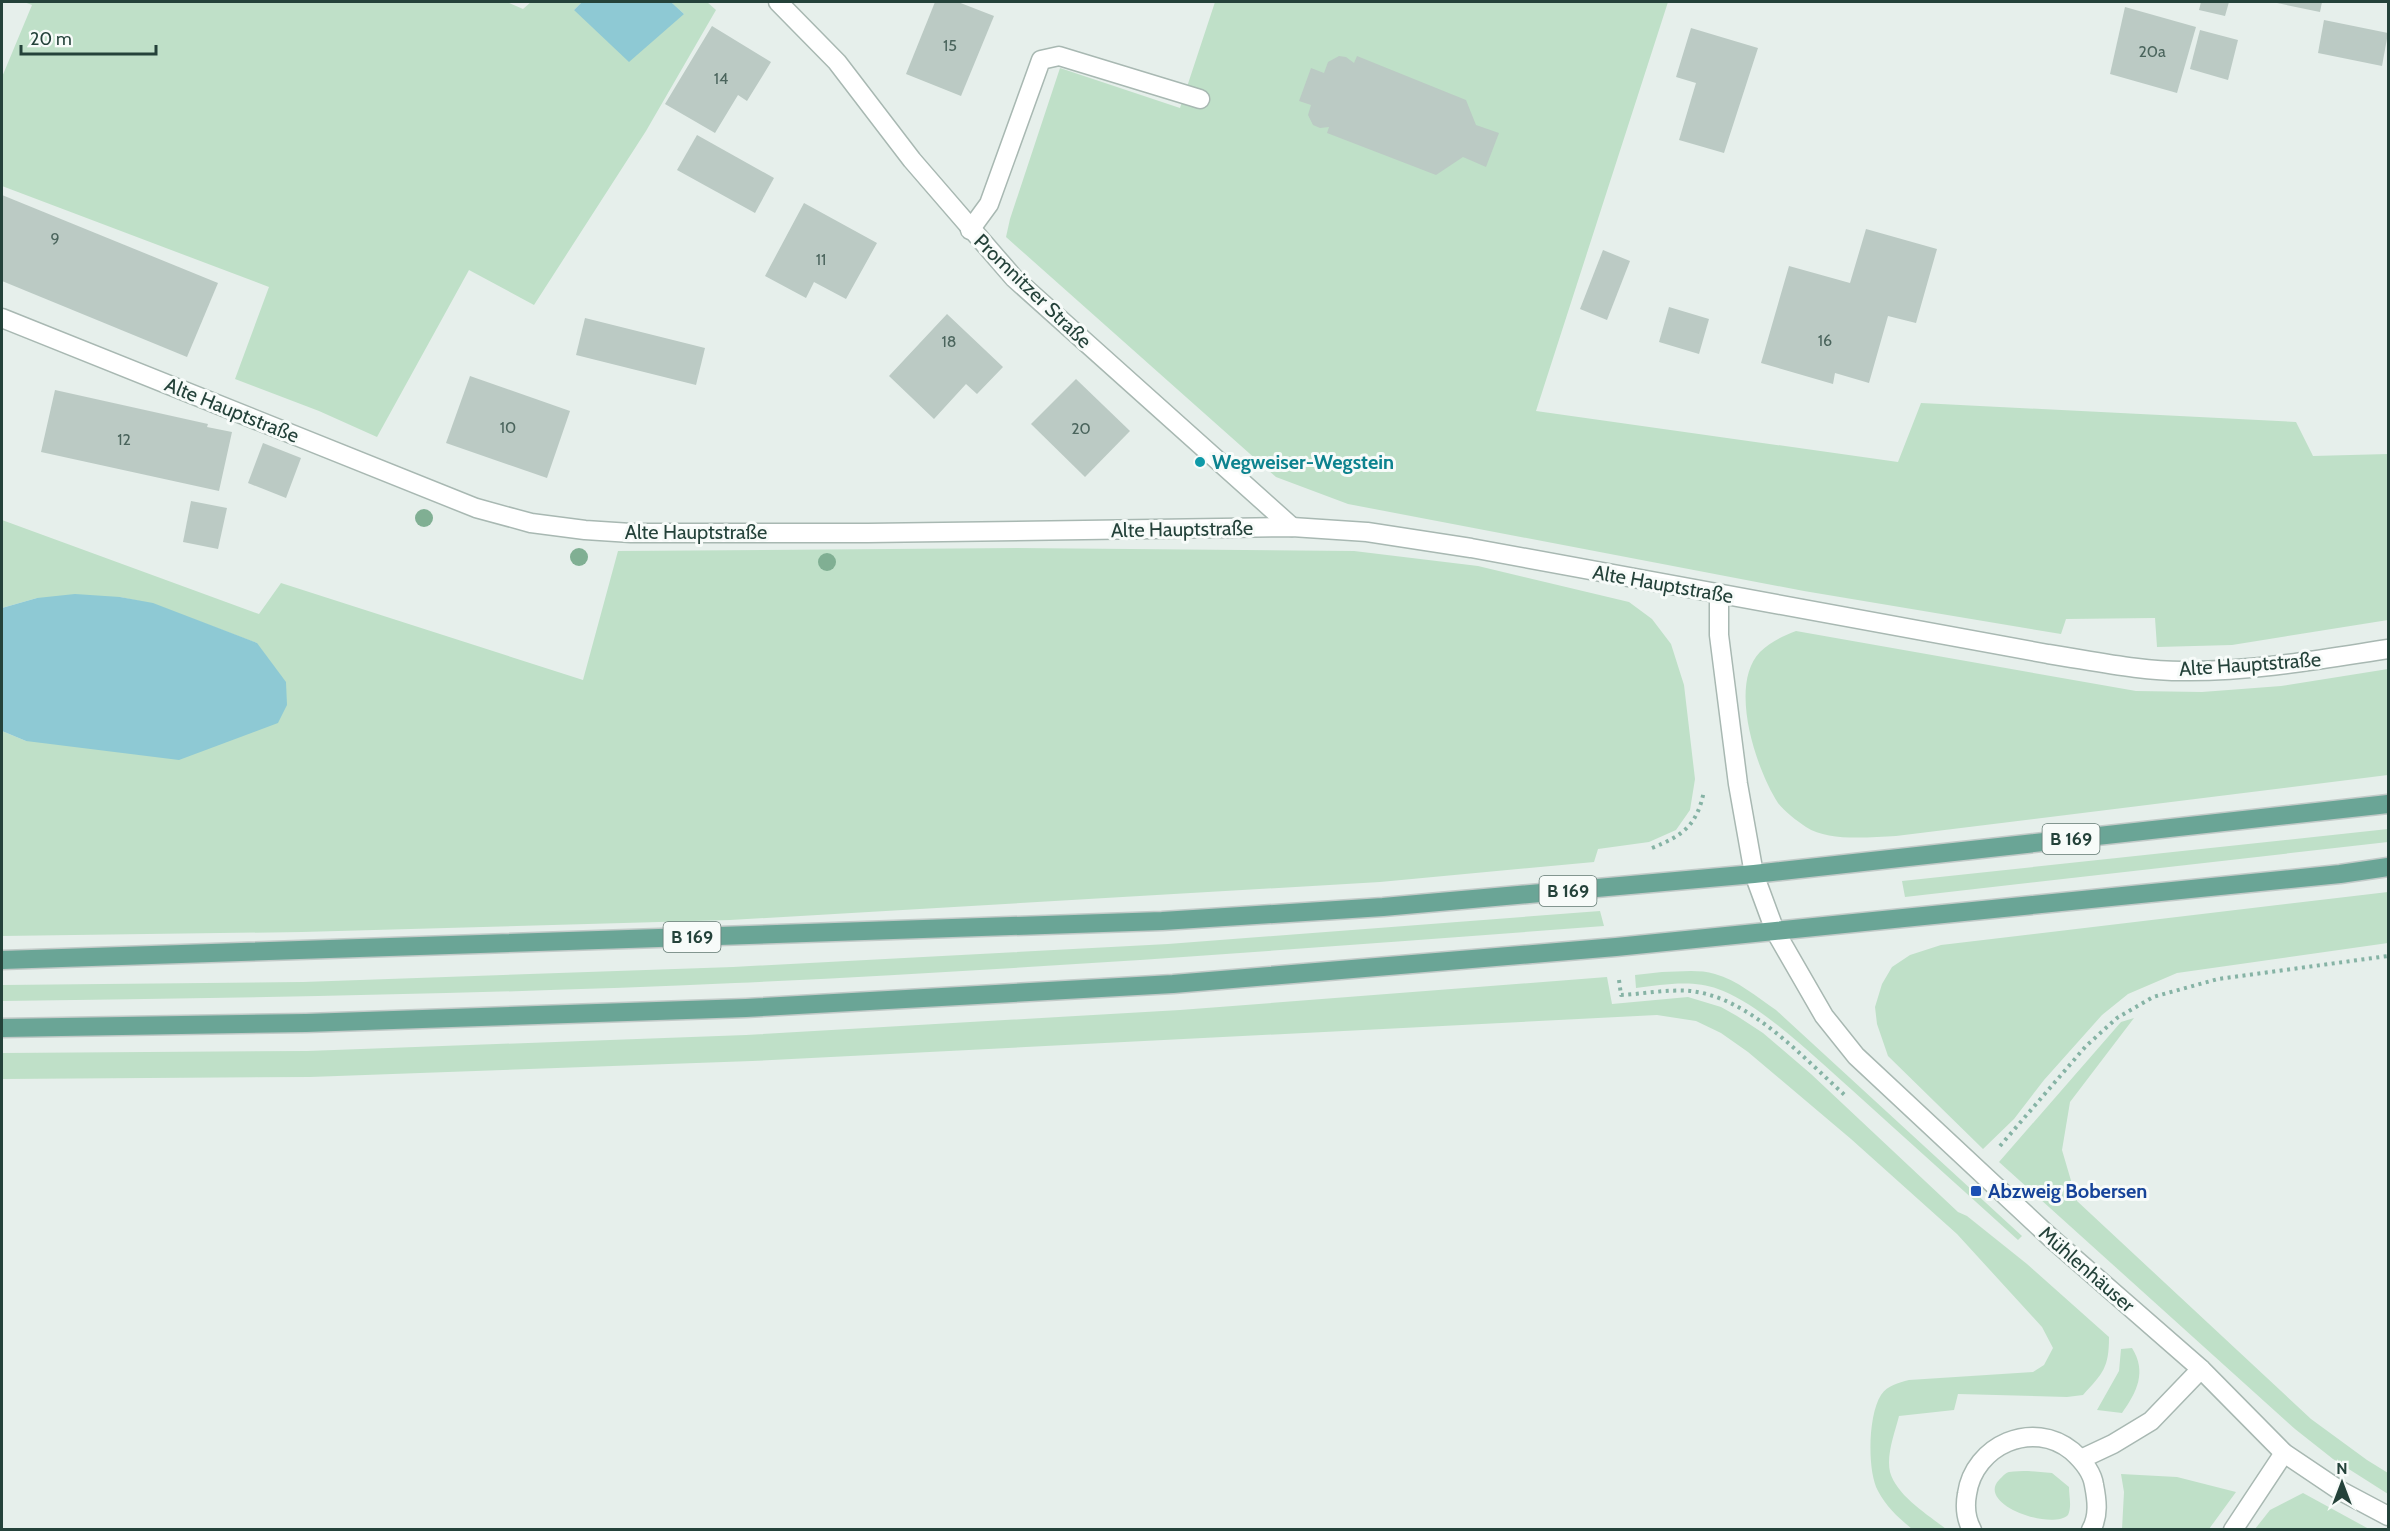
<svg xmlns="http://www.w3.org/2000/svg" width="2390" height="1531" font-family="Cabin,sans-serif">
<style>
.green{fill:#bfe0c8}
.water{fill:#8ec9d4}
.building{fill:#bbcac4}
.lines{fill:none;stroke-linecap:round;stroke-linejoin:round}
.service-casing{stroke:#a8b8b2;stroke-width:21}
.minor-casing{stroke:#a8b8b2;stroke-width:21}
.primary-casing{stroke:#c2cac8;stroke-width:21}
.path{stroke:#86b3a5;stroke-width:4;stroke-dasharray:3 4.5;stroke-linecap:butt}
.service{stroke:#fff;stroke-width:18}
.minor{stroke:#fff;stroke-width:18}
.primary{stroke:#6aa596;stroke-width:18}
.tree{fill:#80af93}
.culture-dot{fill:#0f9aa8;stroke:#f7fbf9;stroke-width:2}
.transit-dot{fill:#1a4fb4;stroke:#f7fbf9;stroke-width:2}
.labels{text-anchor:middle;dominant-baseline:central;stroke-width:6;stroke-linejoin:round;paint-order:stroke}
.number-label{font-size:16px;fill:#4a645c}
.shield{fill:#f7fbf9;stroke:#637a73;stroke-width:1.5}
.shield-label{font-size:18px;font-weight:bold;fill:#24423a}
.street-label{font-size:20px;fill:#24423a;stroke:#f7fbf9}
.culture-label{font-size:20px;font-weight:bold;fill:#0d838f;stroke:#f7fbf9;text-anchor:start}
.transit-label{font-size:20px;font-weight:bold;fill:#164399;stroke:#f7fbf9;text-anchor:start}
</style>
<rect width="100%" height="100%" fill="#e6efeb"/>
<g class="green">
<path d="M24,2H507L523,9L531,2H582L574,10L684,14L671,2H707L716,10L646,131L534,305L469,270L377,437L319,411L235,379L269,287L2,186V77L32,5Z"/>
<path d="M1215,2H1668L1536,411L1898,462L1921,403L2296,422L2313,456L2388,454V620L2232,645L2157,647L2155,618L2066,619L2061,634L1804,591L1348,504L1276,477L1006,237L1010,219L1060,68L1180,108Z"/>
<path d="M2,520L259,614L281,583L583,680L618,551L1017,548L1354,551L1478,566L1629,602L1652,619L1671,644L1684,685L1695,779L1690,810L1676,830L1649,842L1598,849L1594,862L1380,882L730,920L302,932L2,936V731L26,741L257,643L153,604L120,597L37,598L2,608Z"/>
<path d="M1796,631L2136,691L2202,692L2281,686L2388,669V775L1896,836C1869,837 1829,842 1806,827C1797,821 1784,811 1778,803C1756,769 1728,685 1760,652C1770,642 1783,636 1796,631Z"/>
<path d="M2388,829V842L1905,897L1902,881Z"/>
<path d="M2388,892V943L2177,973L2128,994L2102,1015L2044,1080L2014,1119L1983,1149L1888,1056L1877,1024L1875,1007L1882,984L1892,967L1910,955L1941,945Z"/>
<path d="M1600,911L1604,926C1314,948 1025,970 735,983C491,994 246,998 2,1001V985L303,982L733,967L1168,944Z"/>
<path d="M1662,972C1679,972 1698,969 1715,974C1737,980 1757,997 1776,1010L2022,1236L2018,1240C1963,1190 1907,1140 1852,1090C1817,1059 1761,1004 1718,989C1692,979 1662,985 1636,988L1635,975Z"/>
<path d="M1607,977L1612,1004L1688,997L1721,1007L1737,1016L1763,1033L1811,1074L1958,1212L1967,1216L2027,1264L2109,1337C2109,1368 2103,1373 2083,1395L2067,1397L1958,1394L1954,1410L1899,1416C1895,1432 1886,1455 1890,1472C1897,1496 1927,1514 1946,1529H1912C1899,1518 1887,1508 1878,1491C1867,1471 1868,1415 1881,1395C1888,1385 1898,1383 1909,1380L2033,1372L2044,1365L2053,1348L2042,1327L1957,1234L1851,1139L1748,1052L1721,1033L1696,1021L1657,1015L752,1061L310,1077L2,1079V1053L307,1051L746,1035L1180,1010Z"/>
<path d="M2134,1018L2070,1102L2062,1150L2077,1201L2311,1419L2367,1460L2388,1473V1494L2333,1459L2295,1429L1999,1162L2121,1022Z"/>
<path d="M2132,1348C2147,1372 2137,1392 2122,1413L2097,1410L2119,1371L2121,1349Z"/>
<path d="M2028,1471L2052,1473L2069,1487C2069,1496 2072,1507 2068,1515C2051,1531 1976,1504 1999,1480C2002,1477 2005,1473 2009,1472C2015,1471 2022,1471 2028,1471Z"/>
<path d="M2121,1474L2177,1477L2236,1492L2209,1529H2122L2124,1492Z"/>
<path d="M2303,1493L2369,1529H2255L2270,1510Z"/>
</g>
<g class="water">
<path d="M582,2H671L684,14L629,62L574,10Z"/>
<path d="M75,594L120,597L153,603L257,643L286,682L287,705L278,723L179,760L26,741L2,731V608L37,598Z"/>
</g>
<g class="building">
<path d="M935,2H958L994,16L961,96L906,74Z"/>
<path d="M2201,2H2229L2225,16L2199,10Z"/>
<path d="M2272,2H2322L2320,12Z"/>
<path d="M2125,7L2196,27L2177,93L2110,74Z"/>
<path d="M2324,20L2388,33L2382,66L2318,53Z"/>
<path d="M712,26L771,62L747,101L738,95L715,133L665,104Z"/>
<path d="M1691,28L1758,48L1724,153L1679,140L1696,83L1676,77Z"/>
<path d="M2200,30L2238,40L2228,80L2190,69Z"/>
<path d="M1339,56L1346,57L1354,63L1357,56L1466,100L1476,125L1499,133L1486,167L1463,157L1436,175L1327,133L1329,127L1320,128L1313,125L1308,115L1311,105L1299,101L1311,68L1324,73L1328,62Z"/>
<path d="M697,135L774,178L755,213L677,170Z"/>
<path d="M2,195L218,283L187,357L2,281Z"/>
<path d="M804,203L877,243L846,299L814,282L806,298L765,276Z"/>
<path d="M1866,229L1937,249L1916,323L1888,316L1869,383L1835,373L1833,384L1761,363L1789,266L1850,283Z"/>
<path d="M1603,250L1630,261L1607,320L1580,309Z"/>
<path d="M1669,307L1709,319L1699,354L1659,342Z"/>
<path d="M947,314L1003,367L977,394L966,384L934,419L889,376Z"/>
<path d="M585,318L705,348L696,385L576,355Z"/>
<path d="M470,376L570,411L547,478L446,443Z"/>
<path d="M1076,379L1130,431L1085,477L1031,424Z"/>
<path d="M55,390L208,424L207,427L232,432L219,491L41,452Z"/>
<path d="M263,443L301,458L286,498L248,483Z"/>
<path d="M191,501L227,508L218,549L183,542Z"/>
</g>
<g class="lines">
<defs>
<g id="service">
<path d="M970,230L989,204L1041,60L1059,56L1200,99"/>
<path d="M2081,1459L2113,1444L2151,1421L2201,1369"/>
<path d="M1972,1530C1966,1519 1965,1505 1967,1494C1974,1445 2033,1419 2072,1451C2082,1460 2092,1471 2094,1485C2097,1500 2099,1516 2091,1530"/>
</g>
<g id="minor">
<path d="M778,2L837,62L912,160L1014,278L1292,527"/>
<path d="M2,318L476,508L531,523L585,530L631,533H868L1292,527L1367,532L1471,548L2048,654C2094,661 2142,672 2189,671C2256,671 2322,659 2388,649"/>
<path d="M1719,594V635L1738,784L1754,874L1775,931L1824,1016L1856,1056L2051,1238L2201,1369L2284,1453L2339,1490L2388,1516"/>
<path d="M2233,1530L2284,1453"/>
</g>
<g id="primary">
<path d="M2,960L1162,921L1383,907L1754,874L2388,804"/>
<path d="M2,1028L306,1023L746,1008L1173,984L1616,947L2340,874L2388,867"/>
</g>
</defs>
<use href="#service" class="service-casing"/>
<use href="#minor" class="minor-casing"/>
<use href="#primary" class="primary-casing"/>
<g class="path">
<path d="M1652,848C1684,835 1697,825 1704,791"/>
<path d="M1619,980L1621,995C1643,994 1668,989 1690,991C1750,997 1803,1058 1847,1097"/>
<path d="M2000,1146L2086,1046L2117,1018L2153,997L2218,979L2388,956"/>
</g>
<use href="#service" class="service"/>
<use href="#minor" class="minor"/>
<use href="#primary" class="primary"/>
</g>
<g class="tree">
<circle cx="424" cy="518" r="9"/>
<circle cx="579" cy="557" r="9"/>
<circle cx="827" cy="562" r="9"/>
</g>
<circle class="culture-dot" cx="1200" cy="462" r="6"/>
<rect class="transit-dot" x="1970" y="1185" width="12" height="12" rx="3"/>
<g class="labels">
<g class="number-label">
<text x="950" y="45">15</text>
<text x="2152" y="51">20a</text>
<text x="721" y="78">14</text>
<text x="55" y="238">9</text>
<text x="821" y="259">11</text>
<text x="1825" y="340">16</text>
<text x="949" y="341">18</text>
<text x="508" y="427">10</text>
<text x="1081" y="428">20</text>
<text x="124" y="439">12</text>
</g>
<g class="shield">
<rect x="2042.5" y="824" width="57" height="30" rx="4.5"/>
<rect x="1539.5" y="876" width="57" height="30" rx="4.5"/>
<rect x="663.5" y="922" width="57" height="30" rx="4.5"/>
</g>
<g class="shield-label">
<text x="2071" y="839">B 169</text>
<text x="1568" y="891">B 169</text>
<text x="692" y="937">B 169</text>
</g>
<g class="street-label">
<text transform="translate(1033 291) rotate(44)">Promnitzer Straße</text>
<text transform="translate(232 410) rotate(22)">Alte Hauptstraße</text>
<text transform="translate(1182 529) rotate(-1)">Alte Hauptstraße</text>
<text x="696" y="532">Alte Hauptstraße</text>
<text transform="translate(1663 584) rotate(10)">Alte Hauptstraße</text>
<text transform="translate(2250 664) rotate(-4)">Alte Hauptstraße</text>
<text transform="translate(2087 1269) rotate(41)">Mühlenhäuser</text>
</g>
<g class="culture-label">
<text x="1212" y="462">Wegweiser-Wegstein</text>
</g>
<g class="transit-label">
<text x="1988" y="1191">Abzweig Bobersen</text>
</g>
</g>
<rect width="2390" height="1531" fill="none" stroke="#24423a" stroke-width="6"/>
<g transform="translate(2342 1483)" stroke="#f7fbf9" stroke-width="4.5" paint-order="stroke">
<path d="M0-4.5L10 22L0 15L-10 22Z" fill="#24423a"/>
<text y="-9" font-size="16" font-weight="bold" text-anchor="middle" fill="#24423a">N</text>
</g>
<path d="M21 45v9h135v-9" fill="none" stroke="#24423a" stroke-width="3"/>
<text x="30" y="45" font-size="18" fill="#24423a" stroke="#f7fbf9" stroke-width="4.5" paint-order="stroke">20 m</text>
</svg>
